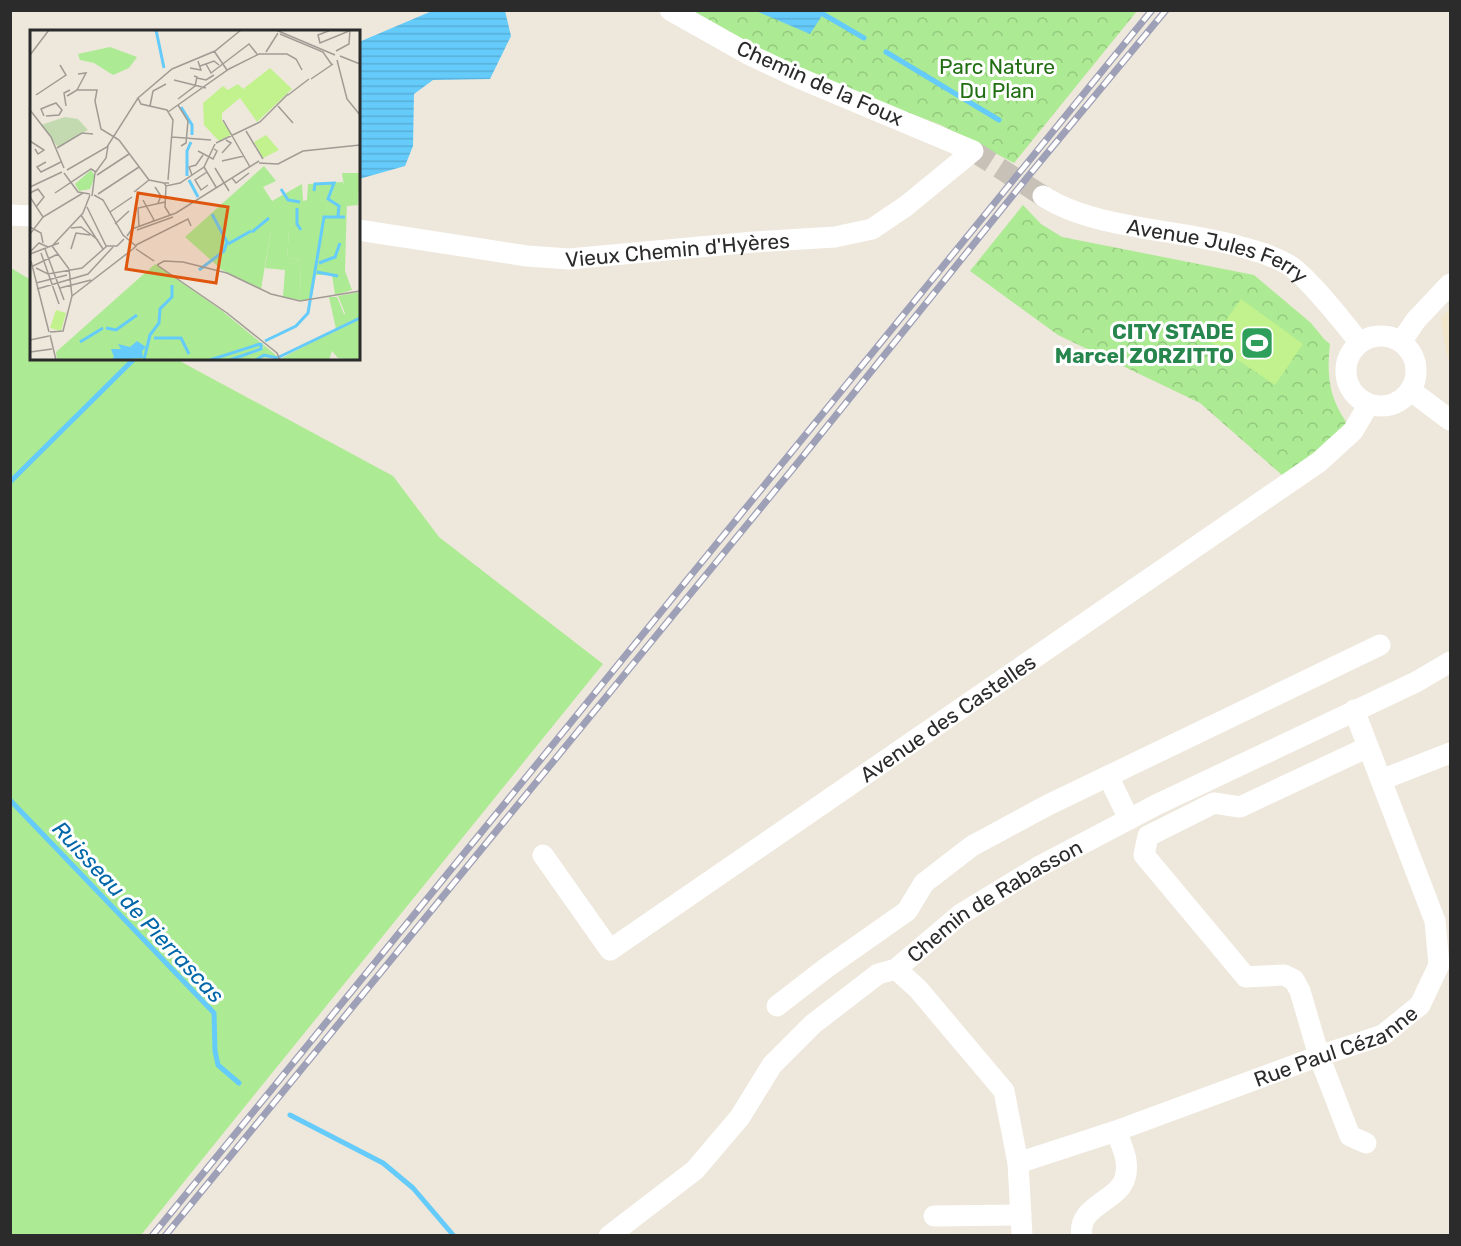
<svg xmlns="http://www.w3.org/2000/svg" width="1461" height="1246" font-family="Rubik,sans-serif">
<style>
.education{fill:#f1e6c9}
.grass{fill:#acea93}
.park{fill:url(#park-crowns)}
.pitch{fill:#c2f28d}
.water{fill:url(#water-rules)}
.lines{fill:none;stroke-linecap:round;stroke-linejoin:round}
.stream{stroke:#65cbfa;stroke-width:5}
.minor-tunnel{stroke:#c7c1b8;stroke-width:21;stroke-dasharray:21 10;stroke-linecap:butt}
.minor{stroke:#fff;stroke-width:21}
.rail-casing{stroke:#9ea0b7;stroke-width:7}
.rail{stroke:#fff;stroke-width:4.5;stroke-dasharray:14;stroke-linecap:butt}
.labels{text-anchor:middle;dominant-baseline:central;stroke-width:6;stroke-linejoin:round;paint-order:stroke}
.park-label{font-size:21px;fill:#226f13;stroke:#fff}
.street-label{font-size:21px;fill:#2b2b2b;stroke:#fff}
.leisure-label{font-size:21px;font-weight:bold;fill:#27864d;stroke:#fff;text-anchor:end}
.water-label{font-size:22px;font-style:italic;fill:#0167a9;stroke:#fff}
.inset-river{fill:none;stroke:#65cbfa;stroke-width:3}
.inset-road{fill:none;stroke:#a09c95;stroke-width:1.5}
.view{fill:#df570e;fill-opacity:0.15;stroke:#df570e;stroke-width:3}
.inset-edge{fill:none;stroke:#2b2b2b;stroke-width:3}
</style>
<defs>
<pattern id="park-crowns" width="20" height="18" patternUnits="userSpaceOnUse" patternTransform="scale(1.5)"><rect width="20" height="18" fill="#acea93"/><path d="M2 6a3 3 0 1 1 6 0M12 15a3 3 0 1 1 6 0" fill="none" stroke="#94c97f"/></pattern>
<pattern id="water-rules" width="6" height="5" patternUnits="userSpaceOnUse" patternTransform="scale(1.5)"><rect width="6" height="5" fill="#65cbfa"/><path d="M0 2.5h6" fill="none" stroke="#58aed6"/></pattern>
</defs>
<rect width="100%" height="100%" fill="#eee7db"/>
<path class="education" d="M1450,308V364L1446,352L1441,318Z"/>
<path class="grass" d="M11,268L31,280L32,358L176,359L393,476L439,537L603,664L141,1235H11Z"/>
<g class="park">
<path d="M683,11H1137L1014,163L941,125L811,76Z"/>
<path d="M1023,205L1041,224L1062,237L1254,275L1311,323L1324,339L1330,344C1326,378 1330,403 1353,431L1290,482L1200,403L1058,335L970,271Z"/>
</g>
<path class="pitch" d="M1241,299L1303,344L1275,385L1211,342Z"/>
<g class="water">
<path d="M432,11H505L511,36L490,79L433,80L414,94L413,146L405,166L359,179V42Z"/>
<path d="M756,11H825L810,34Z"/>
</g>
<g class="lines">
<g class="stream">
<path d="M823,14L864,38"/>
<path d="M886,52L999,120"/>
<path d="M10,482L135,358"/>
<path d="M10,800L214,1013L215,1051L218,1065L239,1083"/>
<path d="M290,1115L383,1163L413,1188L454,1236"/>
</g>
<path class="minor-tunnel" d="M973,151L1043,196"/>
<g class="minor">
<path id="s1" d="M1043,196C1093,229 1178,229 1238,246C1256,251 1272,255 1289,265C1310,279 1343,322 1360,343"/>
<path d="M10,215L32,216"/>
<path id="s2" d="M358,230L527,256L569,259L754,242L835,237L872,229L906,206L973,151L799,78L750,55L670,10"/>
<circle cx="1381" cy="371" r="35"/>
<path d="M1401,342L1416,320L1450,284"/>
<path d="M1410,390L1450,420"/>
<path d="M1108,776L1129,819"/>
<path d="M1381,780L1450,753"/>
<path id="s3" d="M543,855L610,950L1319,462L1353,431L1369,404"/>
<path d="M896,969L918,989L1004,1091L1018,1163L1022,1236"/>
<path d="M777,1006L826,968L907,911L924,883L972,846L1048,805L1380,645"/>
<path d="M1366,1143L1350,1136L1319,1056L1300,991L1294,980L1284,975L1246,977L1144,855L1148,836L1214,803L1240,807L1368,747"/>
<path id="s4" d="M1018,1163L1116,1131L1319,1056L1383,1035L1420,1005L1439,965L1435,921L1354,710"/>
<path d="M934,1216L1021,1215"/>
<path id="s5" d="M609,1236L695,1170L740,1117L772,1065L813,1024L878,974L896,969L961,914L1040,866L1156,805L1416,682L1450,662"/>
<path d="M1082,1236C1076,1206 1119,1201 1125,1178C1130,1162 1122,1146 1116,1131"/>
</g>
<defs>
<g id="rail">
<path d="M152,1236L1152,10"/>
<path d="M165,1236L800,460L1030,174L1166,10"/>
</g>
</defs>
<use href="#rail" class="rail-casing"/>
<use href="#rail" class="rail"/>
</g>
<defs>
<symbol id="stadium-square" viewBox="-11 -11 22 22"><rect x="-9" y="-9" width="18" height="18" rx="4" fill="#2e9e5b" stroke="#fff"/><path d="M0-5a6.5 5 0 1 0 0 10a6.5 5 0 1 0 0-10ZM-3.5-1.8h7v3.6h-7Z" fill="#fff"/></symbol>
</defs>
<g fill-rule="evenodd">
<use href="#stadium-square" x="1238" y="324" width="38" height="38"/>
</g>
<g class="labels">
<g class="park-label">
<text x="997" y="66">Parc Nature<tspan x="997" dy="24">Du Plan</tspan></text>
</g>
<g class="street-label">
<text transform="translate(820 83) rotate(24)">Chemin de la Foux</text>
<text stroke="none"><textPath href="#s2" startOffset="322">Vieux Chemin d'Hyères</textPath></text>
<text stroke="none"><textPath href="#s1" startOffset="184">Avenue Jules Ferry</textPath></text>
<text stroke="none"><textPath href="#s3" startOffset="526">Avenue des Castelles</textPath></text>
<text stroke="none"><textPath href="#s5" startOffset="518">Chemin de Rabasson</textPath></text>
<text stroke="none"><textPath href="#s4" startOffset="339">Rue Paul Cézanne</textPath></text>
</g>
<g class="leisure-label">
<text x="1234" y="331">CITY STADE<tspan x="1234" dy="24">Marcel ZORZITTO</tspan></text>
</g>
<g class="water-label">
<text transform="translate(138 912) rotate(47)">Ruisseau de Pierrascas</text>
</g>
</g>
<g transform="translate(30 30)">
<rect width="330" height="330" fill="#eee7db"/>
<path d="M80,17L107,27L99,38L83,45L64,33L50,30L48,24ZM234,136L246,151L233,157L242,171L272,154L273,171L277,170L278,154L313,152L317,169L315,241L322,260L305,265L302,245H286L281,270H270L271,230L257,228L259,202L241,200L231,259L192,240L155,207ZM299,267H307L314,284L330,278V297L322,291L306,299ZM235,316L248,327L202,330L229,321Z" fill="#acea93"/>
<path d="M312,143H330L328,175L317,176ZM330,262V288L325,291L330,297V330L308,328L302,321L299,330L250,329L319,293L308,266Z" fill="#acea93"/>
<path d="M35,87L48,89L58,100L28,117L11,95Z" fill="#c3dab1"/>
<path d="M61,140L65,146L60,159L49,161L45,154ZM125,234L191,280L235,316L202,330H27L26,322Z" fill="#acea93"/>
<path d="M241,200L259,201L257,228L271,230L270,270L253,267L255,240L235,238ZM138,312L145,323L150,330H129L121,319L127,313Z" fill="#acea93"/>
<path d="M240,38L262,59L227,92L210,68L192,83V91L202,104L189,111L174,95L173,73L193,56L198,60L208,54L213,59ZM236,105L249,120L233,128L224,112ZM26,280L36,283L31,301L20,298Z" fill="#c2f28d"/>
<path d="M107,311L116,317L112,321L113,328L81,330L84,327L81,319H91L88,314L100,317Z" fill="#65cbfa"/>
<path class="inset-river" d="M126,0L134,38M151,77L162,95V105M157,146V121L161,112M159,150L168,167M251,159L258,170L270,172M284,161L285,154L304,153L298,169L309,176L308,186M267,178V194L271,200M222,202L239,188M198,214L221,201M289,233L305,227L310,213M169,240L194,221L197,212L182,184M287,242L308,246M76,298L86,300L107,285M124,308H151L159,324M235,311L266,296L278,283L294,187H315M50,312L73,298M114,330L120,305L129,293L130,279L142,267V255M180,330L230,314M200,330L231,319V313M226,330L234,325L247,328L330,288"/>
<path class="inset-road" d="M246,0L305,25M301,0L288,5L290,13L319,1M250,4L293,22L302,35M184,21L197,40M306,21L319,14L320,0M236,22L248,3M0,25L19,0M310,26L330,34M307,30L317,69L330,85M176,34L181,43L219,14L227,24M170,36L184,31L189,35M160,38L171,40L168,31M167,48L176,50L184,45M281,49L303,34M144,50L176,58M47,60L56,43L48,44M6,65L36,45L30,35M258,65L279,49M37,66L47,60H67L65,71L71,99L89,110M108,68L111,74L137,80L143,90L138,150M148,69L165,56L167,47L164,46M148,75L158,91L156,113L151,116M36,76L34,63L40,60M120,76L123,61L136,54M248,76L263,93M0,80L21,107L34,138M138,82L199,39L229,24H257L266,29L272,40M14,86L11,79L18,76L26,73L32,80L29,85L16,86M193,90L220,137M216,101L233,129M142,107L181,110M89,110L119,150L134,153M0,111L14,120L8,124L5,119M186,113L230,92L258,64M27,118L52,103L63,104M168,121L183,129L187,121L184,119M192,123L201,113L196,110M192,131L214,126M16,132L7,137L11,142L31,132M229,133L248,134L273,121L330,115M174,137L186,157M185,138L199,161M37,140L77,117L108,68L142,39L185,21L211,0M177,142L165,150L171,160L178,155M34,143L48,162L60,164M67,145L99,124M162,145L159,137L166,135L173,125M202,148L206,153L219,143M139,153H134L136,156L150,153L174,137L185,114M136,156L135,177L140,185M0,157L32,142M125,157L131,166L128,173M104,162L119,150M0,163L8,159L14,167L6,177M25,163L61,139L66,142M68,164L109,137M64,165L73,170L93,205L106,216L103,219M62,166L65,143L76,128L78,116M0,167L13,187M113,170L124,190L121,192M57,177L76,216M80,182L102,167M51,185L73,219M85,194L99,181M0,197L11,203L13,213M109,197L108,178L135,172M41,198L51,197L68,210M107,200L143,187M0,204L13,187L53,163M97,206L102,199L146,183L229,131M23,215L53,183L60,165M106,215L158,189L161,196M22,216L39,239M15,219L34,270M41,219L46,203L60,205M106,219L124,231M0,222L9,213L18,217M11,223L29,274M0,224L29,213M1,231L19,302M127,235L134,231L153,232L197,243L241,264L270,271L330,261M127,235L197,283L247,323L250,330M3,236L28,224M6,238L18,244L52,238L77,216H87L94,209M6,253L37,245M30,258L61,250M7,259L58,244L83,217M42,266L103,219M20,302L33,301L42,266L39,239M20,305L26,330M0,310L19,306M0,322L22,319"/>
<path class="view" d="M108,163L198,177L186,253L96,239Z"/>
<rect width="330" height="330" class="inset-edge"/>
</g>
<rect width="1461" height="1246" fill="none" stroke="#2b2b2b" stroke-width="24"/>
</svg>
